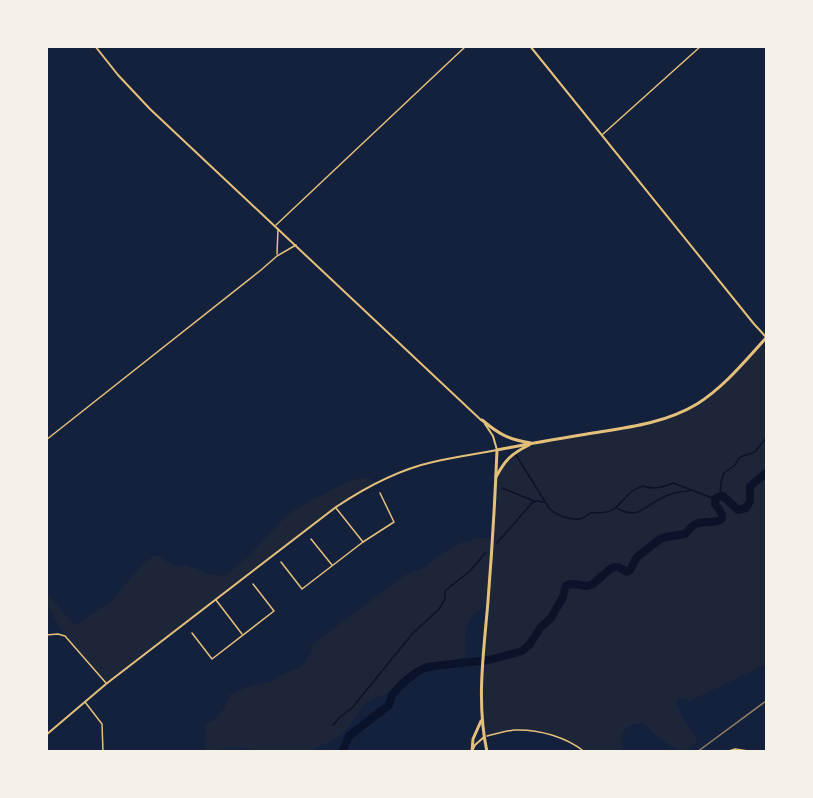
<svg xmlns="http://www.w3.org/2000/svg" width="813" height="798" font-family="'Exo 2',sans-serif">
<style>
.green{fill:#1d2539}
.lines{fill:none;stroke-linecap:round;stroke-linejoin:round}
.stream{stroke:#0b132b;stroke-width:1.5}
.river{stroke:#0b132b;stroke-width:8}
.minor{stroke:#e5c07b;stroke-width:1.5}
.tertiary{stroke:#e5c07b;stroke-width:2}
.secondary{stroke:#e5c07b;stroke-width:2}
.primary{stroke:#e5c07b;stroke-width:3}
.rail{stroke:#918062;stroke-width:1.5}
</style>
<rect width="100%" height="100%" fill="#14213d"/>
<g class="green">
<path d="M760,346L766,350V664L690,701L680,698L677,699C677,712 689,726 696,738L697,742L688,749L682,751L672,747L658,737L644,724C635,722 625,726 622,735C621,741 624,745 621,751C611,751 599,753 588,751C580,750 571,742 563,739C536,727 512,729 484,737L481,706L487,605C463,619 465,631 465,655L463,658C445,661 425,663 410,673C401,679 394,689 385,694C377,698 367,700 361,708C355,717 350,726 342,734C333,743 320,744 310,751H268L230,747L225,748L219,751L205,752L206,723C220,720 225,708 229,695L252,685L276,680L281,675L300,668L312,652L311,645L405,575L426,567L435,558L461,543L479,538L492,537L496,479L506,461L533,443L593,433L659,420L696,404L723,384Z"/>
<path d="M361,478H368L377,482L336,507L106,684L65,636L47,605L46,592L73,624H78L88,616L109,603L144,563L154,556H158L176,567L185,565L198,569L207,574L223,576L230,572L248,557L287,515L311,500L318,498L338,486Z"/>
</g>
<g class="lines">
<g class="stream">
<path d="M516,455L549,508C555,515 570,520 579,519C584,519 587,514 591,513C599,512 607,514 614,509C624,501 630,489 643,486C654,490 663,487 673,483L715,499"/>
<path d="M502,488L534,501"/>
<path d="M720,496L721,482L724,473L735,465L739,458L743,456L755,452L766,438"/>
<path d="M616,508C636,518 640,511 656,501C666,495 677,491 689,491"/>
<path d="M497,543L532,503L536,501L544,502"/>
<path d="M333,725L339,718L352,708L413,633L439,609L445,599V592L446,590L470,571L486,552"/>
</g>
<path class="river" d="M342,752L349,736L389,705L392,695L404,682L417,672L425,668L434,666L489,660L522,651L530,644L540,628L551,618L563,597L565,588L567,585L573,584L587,586L593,584L610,569L614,567H618L627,572L630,570L637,557L660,539L666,537L685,534C688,531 691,526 696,524C708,519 735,528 715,504V499L718,497L723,496L738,510L746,508L750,501V486L766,473"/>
<g class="minor">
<path d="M603,134L701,46"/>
<path d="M276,225L466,46"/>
<path d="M277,254L278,229"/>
<path d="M46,440L261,270L277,256L296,245"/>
<path d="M336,508L363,542"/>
<path d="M311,539L332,565"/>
<path d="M281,562L302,589L363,542L394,522L380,493"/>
<path d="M216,600L242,634"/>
<path d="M192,633L212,659L274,611L253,584"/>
<path d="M46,635L58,634L65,636L106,683"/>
<path d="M85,702L102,724L103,752"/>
<path d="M487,736C496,734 505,731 514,730C539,729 566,737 585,752"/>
<path d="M726,752L735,749L755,752"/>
</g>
<g class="tertiary">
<path d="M530,46L754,324L766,337"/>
<path d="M473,749L475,745L484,737"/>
</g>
<g class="secondary">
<path d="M95,46L118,75L150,109L481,420"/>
<path d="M46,735L106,684L336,507C366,487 397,470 433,462C454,457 476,454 497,450L493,436L485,424"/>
</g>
<g class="primary">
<path d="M482,420C500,435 508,439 531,443"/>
<path d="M496,477C505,460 511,454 529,445"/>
<path d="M472,751L473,739L481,721"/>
<path d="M477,752H483"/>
<path d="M487,752C476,701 484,651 488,601C492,551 495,500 497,450C527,444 557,439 587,434C624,428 664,424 697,404C724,387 745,361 766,338"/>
</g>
<path class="rail" d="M697,752L766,701"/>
</g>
<rect width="813" height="798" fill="none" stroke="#f6f1e7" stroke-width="96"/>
</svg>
